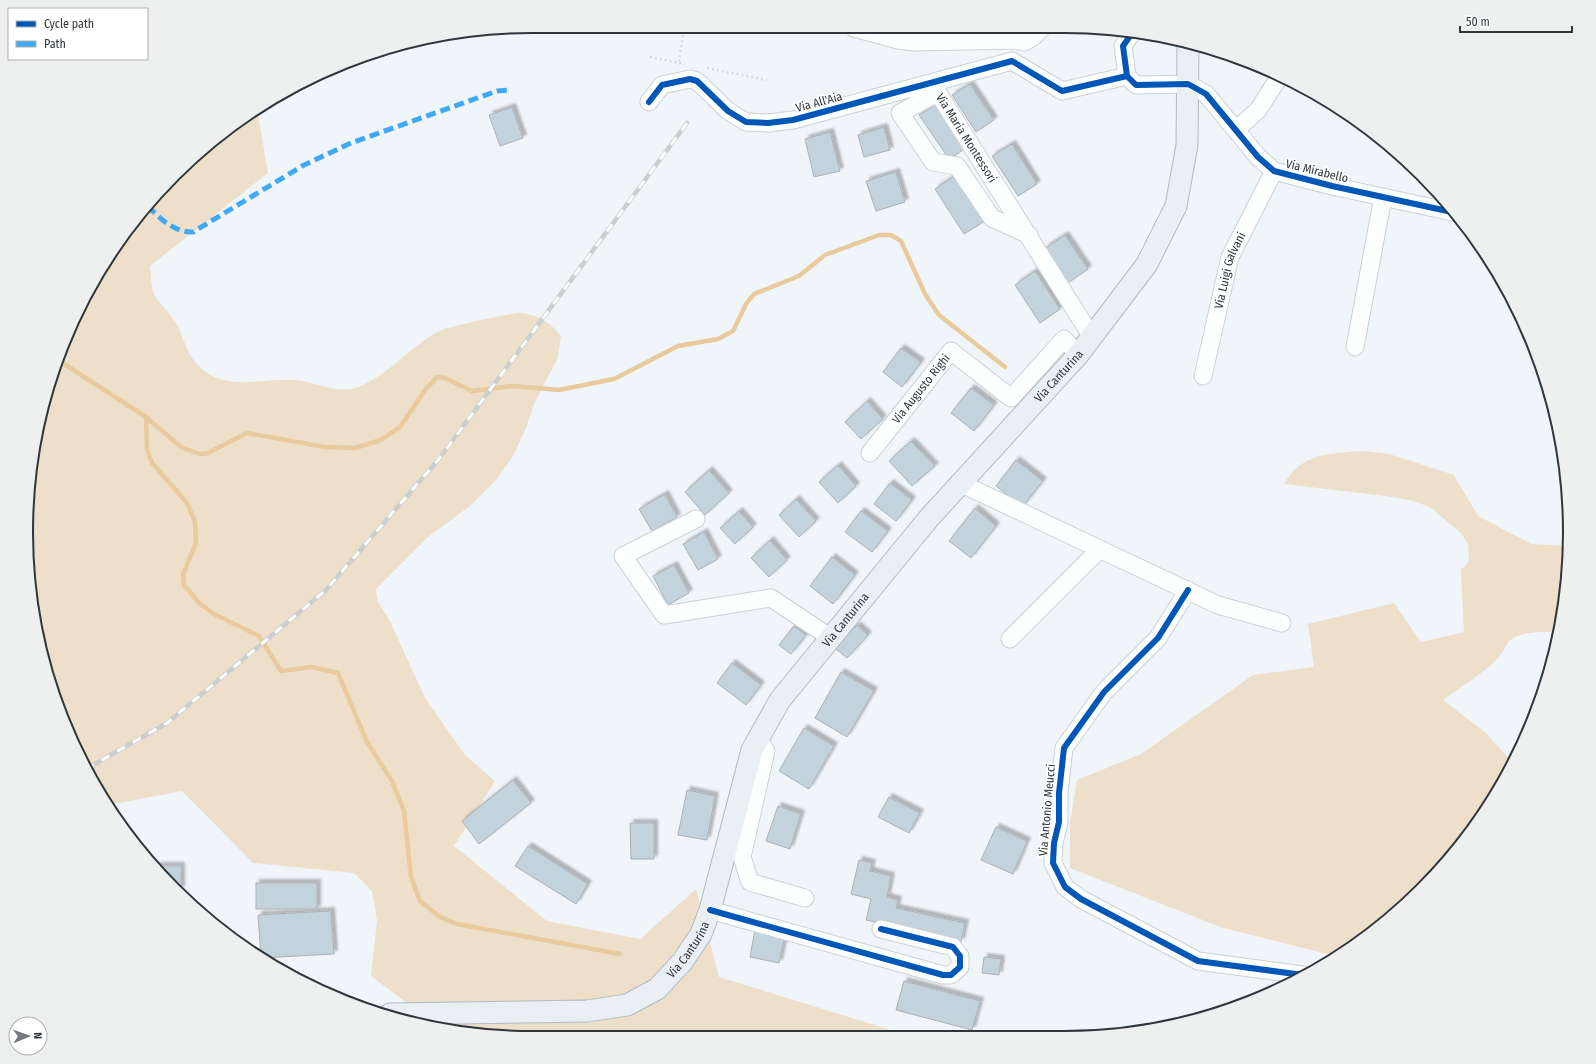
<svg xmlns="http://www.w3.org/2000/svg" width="1596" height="1064" font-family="'Fira Sans Condensed',sans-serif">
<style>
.green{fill:#eddfca}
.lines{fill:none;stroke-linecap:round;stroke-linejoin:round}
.stream{stroke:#e9ca9c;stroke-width:4.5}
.building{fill:#c2d3de;stroke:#abb0b4;filter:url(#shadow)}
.minor-casing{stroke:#ccd1d5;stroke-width:19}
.major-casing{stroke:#aebbc2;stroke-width:23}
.path{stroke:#d7d9da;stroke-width:2.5;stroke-dasharray:2 3;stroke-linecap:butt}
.minor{stroke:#fdfefe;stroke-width:17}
.major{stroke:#e9eff3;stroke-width:21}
.rail-casing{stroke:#cbcdce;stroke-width:4.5}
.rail{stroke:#fff;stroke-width:3;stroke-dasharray:9;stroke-linecap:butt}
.quiet{stroke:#3fa9f5;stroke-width:5;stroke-dasharray:10 5;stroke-linecap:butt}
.cycleway-casing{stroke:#fff;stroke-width:8}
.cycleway{stroke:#0057b8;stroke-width:6}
.labels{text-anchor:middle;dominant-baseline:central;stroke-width:3;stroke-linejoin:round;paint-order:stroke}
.street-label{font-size:12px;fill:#30363b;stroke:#fff}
.rim{fill:none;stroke:#30363b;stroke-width:2}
</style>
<defs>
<filter id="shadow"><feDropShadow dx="3.5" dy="-3.5" stdDeviation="1" flood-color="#0004"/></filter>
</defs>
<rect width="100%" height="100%" fill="#f0f5f9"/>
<g class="green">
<path d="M257,108L268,173L150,266C151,274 151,289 155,296C162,306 171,314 177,325C183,335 185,348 192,358C219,395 257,378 295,380C312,381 336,393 352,389C386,379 407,349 437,332C446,327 509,313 520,313C537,314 551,323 561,336L558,357L534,404L526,428L513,456L497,479L470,506L428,537L376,589L378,602L390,621L425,698L465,755L495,781L454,846L547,921L640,939L696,889L719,977L917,1038H532L442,1029L371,976L377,921L372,891L354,873L253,863L182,791L109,805L94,785L64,725L36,631L27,499L36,433L64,339L131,224L198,152Z"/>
<path d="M1363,451L1389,454L1454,475L1478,516L1531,544L1569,546L1560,632C1547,632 1529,631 1517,636C1503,643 1506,651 1497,659C1481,675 1461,687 1443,700L1486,733L1512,762L1485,813L1422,890L1345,953L1338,957L1223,928L1070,868V824L1077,780L1141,754L1253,675L1314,667L1308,624L1394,603L1421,642L1464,632L1461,570L1469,561L1468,544L1461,533L1430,507L1410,500L1385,496L1284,484C1303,452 1329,454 1363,451Z"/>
</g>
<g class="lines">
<g class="stream">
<path d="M58,360L146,417L181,447L199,454L208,453L247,433L325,447L355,448L381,440L400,427L426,389L437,377L445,378L472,391L513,386L559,390L614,379L678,346L718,339L733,331L746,304L754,294L799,276L825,255L879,235H891L901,241L925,294L939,315L1005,367"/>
<path d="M146,417L147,449L152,463L187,503L195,522L196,543L183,574L184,585L199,603L214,614L259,636L281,671L311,667L338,673L367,742L392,781L404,811L411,877L420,901L440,917L457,924L620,954"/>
</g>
</g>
<g class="building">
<path d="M970,84L994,120L976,132L952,95Z"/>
<path d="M937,104L966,148L949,159L919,115Z"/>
<path d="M512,107L523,138L500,146L489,115Z"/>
<path d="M884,127L890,150L864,157L858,135Z"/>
<path d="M830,132L840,171L814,177L805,139Z"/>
<path d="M1012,144L1037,184L1018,196L992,156Z"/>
<path d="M896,172L905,202L876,211L866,181Z"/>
<path d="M959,173L988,219L964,234L935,189Z"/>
<path d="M1065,235L1088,269L1068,283L1045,248Z"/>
<path d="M1035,271L1060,309L1040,323L1015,285Z"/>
<path d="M901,348L921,362L902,387L883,372Z"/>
<path d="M971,388L994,405L974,431L951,413Z"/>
<path d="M867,401L883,419L861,439L845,422Z"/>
<path d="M911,441L935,466L912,486L889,461Z"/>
<path d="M1016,460L1043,481L1022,507L996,486Z"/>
<path d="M838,465L856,486L838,503L819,482Z"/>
<path d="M709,470L729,493L705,515L685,492Z"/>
<path d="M890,483L912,500L896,521L874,504Z"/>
<path d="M665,494L677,517L652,531L639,509Z"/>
<path d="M796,499L816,521L799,537L779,515Z"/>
<path d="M975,508L996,526L971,558L949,541Z"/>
<path d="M739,511L753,527L735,544L720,528Z"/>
<path d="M861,511L888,531L872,552L845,532Z"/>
<path d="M704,532L718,559L698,570L683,544Z"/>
<path d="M770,540L787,560L769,577L751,558Z"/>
<path d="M832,557L855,575L833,604L810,586Z"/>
<path d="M674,565L689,593L668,605L653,576Z"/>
<path d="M857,625L868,635L847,658L835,648Z"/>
<path d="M794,626L806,635L791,654L779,645Z"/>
<path d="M732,663L761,685L746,705L717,683Z"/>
<path d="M841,672L874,691L847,737L815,718Z"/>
<path d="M804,728L834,746L809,789L779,771Z"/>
<path d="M513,780L531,803L479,844L462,821Z"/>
<path d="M687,790L715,796L707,840L678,835Z"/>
<path d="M889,797L920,813L909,833L878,817Z"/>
<path d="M778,806L801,814L790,849L766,841Z"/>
<path d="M630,823H654V859H631Z"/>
<path d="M996,827L1027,841L1013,874L981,860Z"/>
<path d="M528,846L588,884L576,904L515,866Z"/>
<path d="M859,860L872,863L870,871L891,876L887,897L898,900L896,908L965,923L961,942L866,920L871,899L851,894Z"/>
<path d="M156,866H181V890H174Z"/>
<rect x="256" y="883" width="61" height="26"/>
<path d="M331,911L334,954L261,958L258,915Z"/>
<path d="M755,929L785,935L779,963L750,957Z"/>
<path d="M984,957L1001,959L999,975L982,973Z"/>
<path d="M904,981L980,1001L972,1030L896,1010Z"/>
</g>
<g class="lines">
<defs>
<g id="minor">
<path d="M854,28L898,40L915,42L1014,40L1024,42L1033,37L1044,26"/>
<path d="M1132,33L1123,46L1127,76L1136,85L1188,84L1206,94L1258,157L1274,171L1332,186L1452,212"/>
<path d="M649,102L662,85L690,79L697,81L728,111L746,122L768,123L793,120L1012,61L1062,91L1127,76"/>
<path d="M1236,130L1258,110L1280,76"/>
<path id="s1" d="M1029,235L992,218L957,166L933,162L900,113L938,93L1092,337"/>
<path d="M1355,347L1383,197"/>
<path id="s2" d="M1203,376L1230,257L1274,171"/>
<path id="s3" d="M870,453L951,351L1011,398L1064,339L1078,355"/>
<path d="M962,484L1218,605L1282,623"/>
<path d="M696,519L623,556L664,615L771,598L831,638"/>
<path d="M1188,590L1158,638L1104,692L1064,748L1059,793V822L1054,843L1053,863L1065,887L1081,899L1198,961L1303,975"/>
<path d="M1010,639L1100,549"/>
<path d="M758,739L766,751L742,857L750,882L805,898"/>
<path d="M710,910L943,975H951L960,967V956L953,947L881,929"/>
<path d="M428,1026L437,1014"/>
</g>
<g id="major">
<path id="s4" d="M390,1014L587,1011L627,1005L657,989L682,962L701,934L710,910L752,750L780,700L929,518L1078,355L1147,264L1176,206L1187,145L1188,44"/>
</g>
</defs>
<use href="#minor" class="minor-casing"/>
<use href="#major" class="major-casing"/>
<g class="path">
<path d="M650,57L685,64"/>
<path d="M679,62L684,29"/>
<path d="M707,68L767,80"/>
</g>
<use href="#minor" class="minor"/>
<use href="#major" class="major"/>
<defs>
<path id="rail" d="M86,769L167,723L326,590L439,459L687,123"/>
</defs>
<use href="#rail" class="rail-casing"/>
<use href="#rail" class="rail"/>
<path class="quiet" d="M148,206C159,218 175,233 193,232L304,165L351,143L497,91L510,90"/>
<defs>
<g id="cycleway">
<path d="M1132,33L1123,46L1127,76L1136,85L1188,84L1206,94L1258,157L1274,171L1332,186L1452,212"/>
<path d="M649,102L662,85L690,79L697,81L728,111L746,122L768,123L793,120L1012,61L1062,91L1127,76"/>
<path d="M1188,590L1158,638L1104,692L1064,748L1059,793V822L1054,843L1053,863L1065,887L1081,899L1198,961L1303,975"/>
<path d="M710,910L943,975H951L960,967V956L953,947L881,929"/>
</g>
</defs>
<use href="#cycleway" class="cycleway-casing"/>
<use href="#cycleway" class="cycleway"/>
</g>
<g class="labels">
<g class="street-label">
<text transform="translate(819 102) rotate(-15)">Via All'Aia</text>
<text stroke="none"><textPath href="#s1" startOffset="283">Via Maria Montessori</textPath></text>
<text transform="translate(1317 171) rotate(14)">Via Mirabello</text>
<text stroke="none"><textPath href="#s2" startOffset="109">Via Luigi Galvani</textPath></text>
<text stroke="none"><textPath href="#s4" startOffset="1018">Via Canturina</textPath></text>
<text stroke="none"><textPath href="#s3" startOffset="82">Via Augusto Righi</textPath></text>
<text stroke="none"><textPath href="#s4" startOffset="694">Via Canturina</textPath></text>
<text transform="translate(1047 810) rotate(-85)">Via Antonio Meucci</text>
<text stroke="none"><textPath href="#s4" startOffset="322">Via Canturina</textPath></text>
</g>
</g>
<path d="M0 0H1596V1064H0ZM532 33H1064A499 499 0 0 1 1563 532V532A499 499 0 0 1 1064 1031H532A499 499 0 0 1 33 532V532A499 499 0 0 1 532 33Z" fill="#eeefef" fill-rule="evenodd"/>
<path class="rim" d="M532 33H1064A499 499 0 0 1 1563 532V532A499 499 0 0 1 1064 1031H532A499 499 0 0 1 33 532V532A499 499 0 0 1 532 33Z"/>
<rect x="8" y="8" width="140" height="52" fill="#ffffff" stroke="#acafb1"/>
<rect x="16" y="21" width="20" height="6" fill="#0057b8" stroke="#acafb1"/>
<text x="44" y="28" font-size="12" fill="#30363b">Cycle path</text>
<rect x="16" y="41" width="20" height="6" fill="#3fa9f5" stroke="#acafb1"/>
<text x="44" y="48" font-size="12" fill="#30363b">Path</text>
<g transform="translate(28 1036) rotate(88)"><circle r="19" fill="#ffffff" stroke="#acafb1"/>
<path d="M0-3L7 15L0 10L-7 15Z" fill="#73797e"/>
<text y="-6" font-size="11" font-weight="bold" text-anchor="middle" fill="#30363b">N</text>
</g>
<path d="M1460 26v6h112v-6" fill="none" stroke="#30363b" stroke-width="2"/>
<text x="1466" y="26" font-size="12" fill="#30363b" stroke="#ffffff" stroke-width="3" paint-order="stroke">50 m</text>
</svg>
